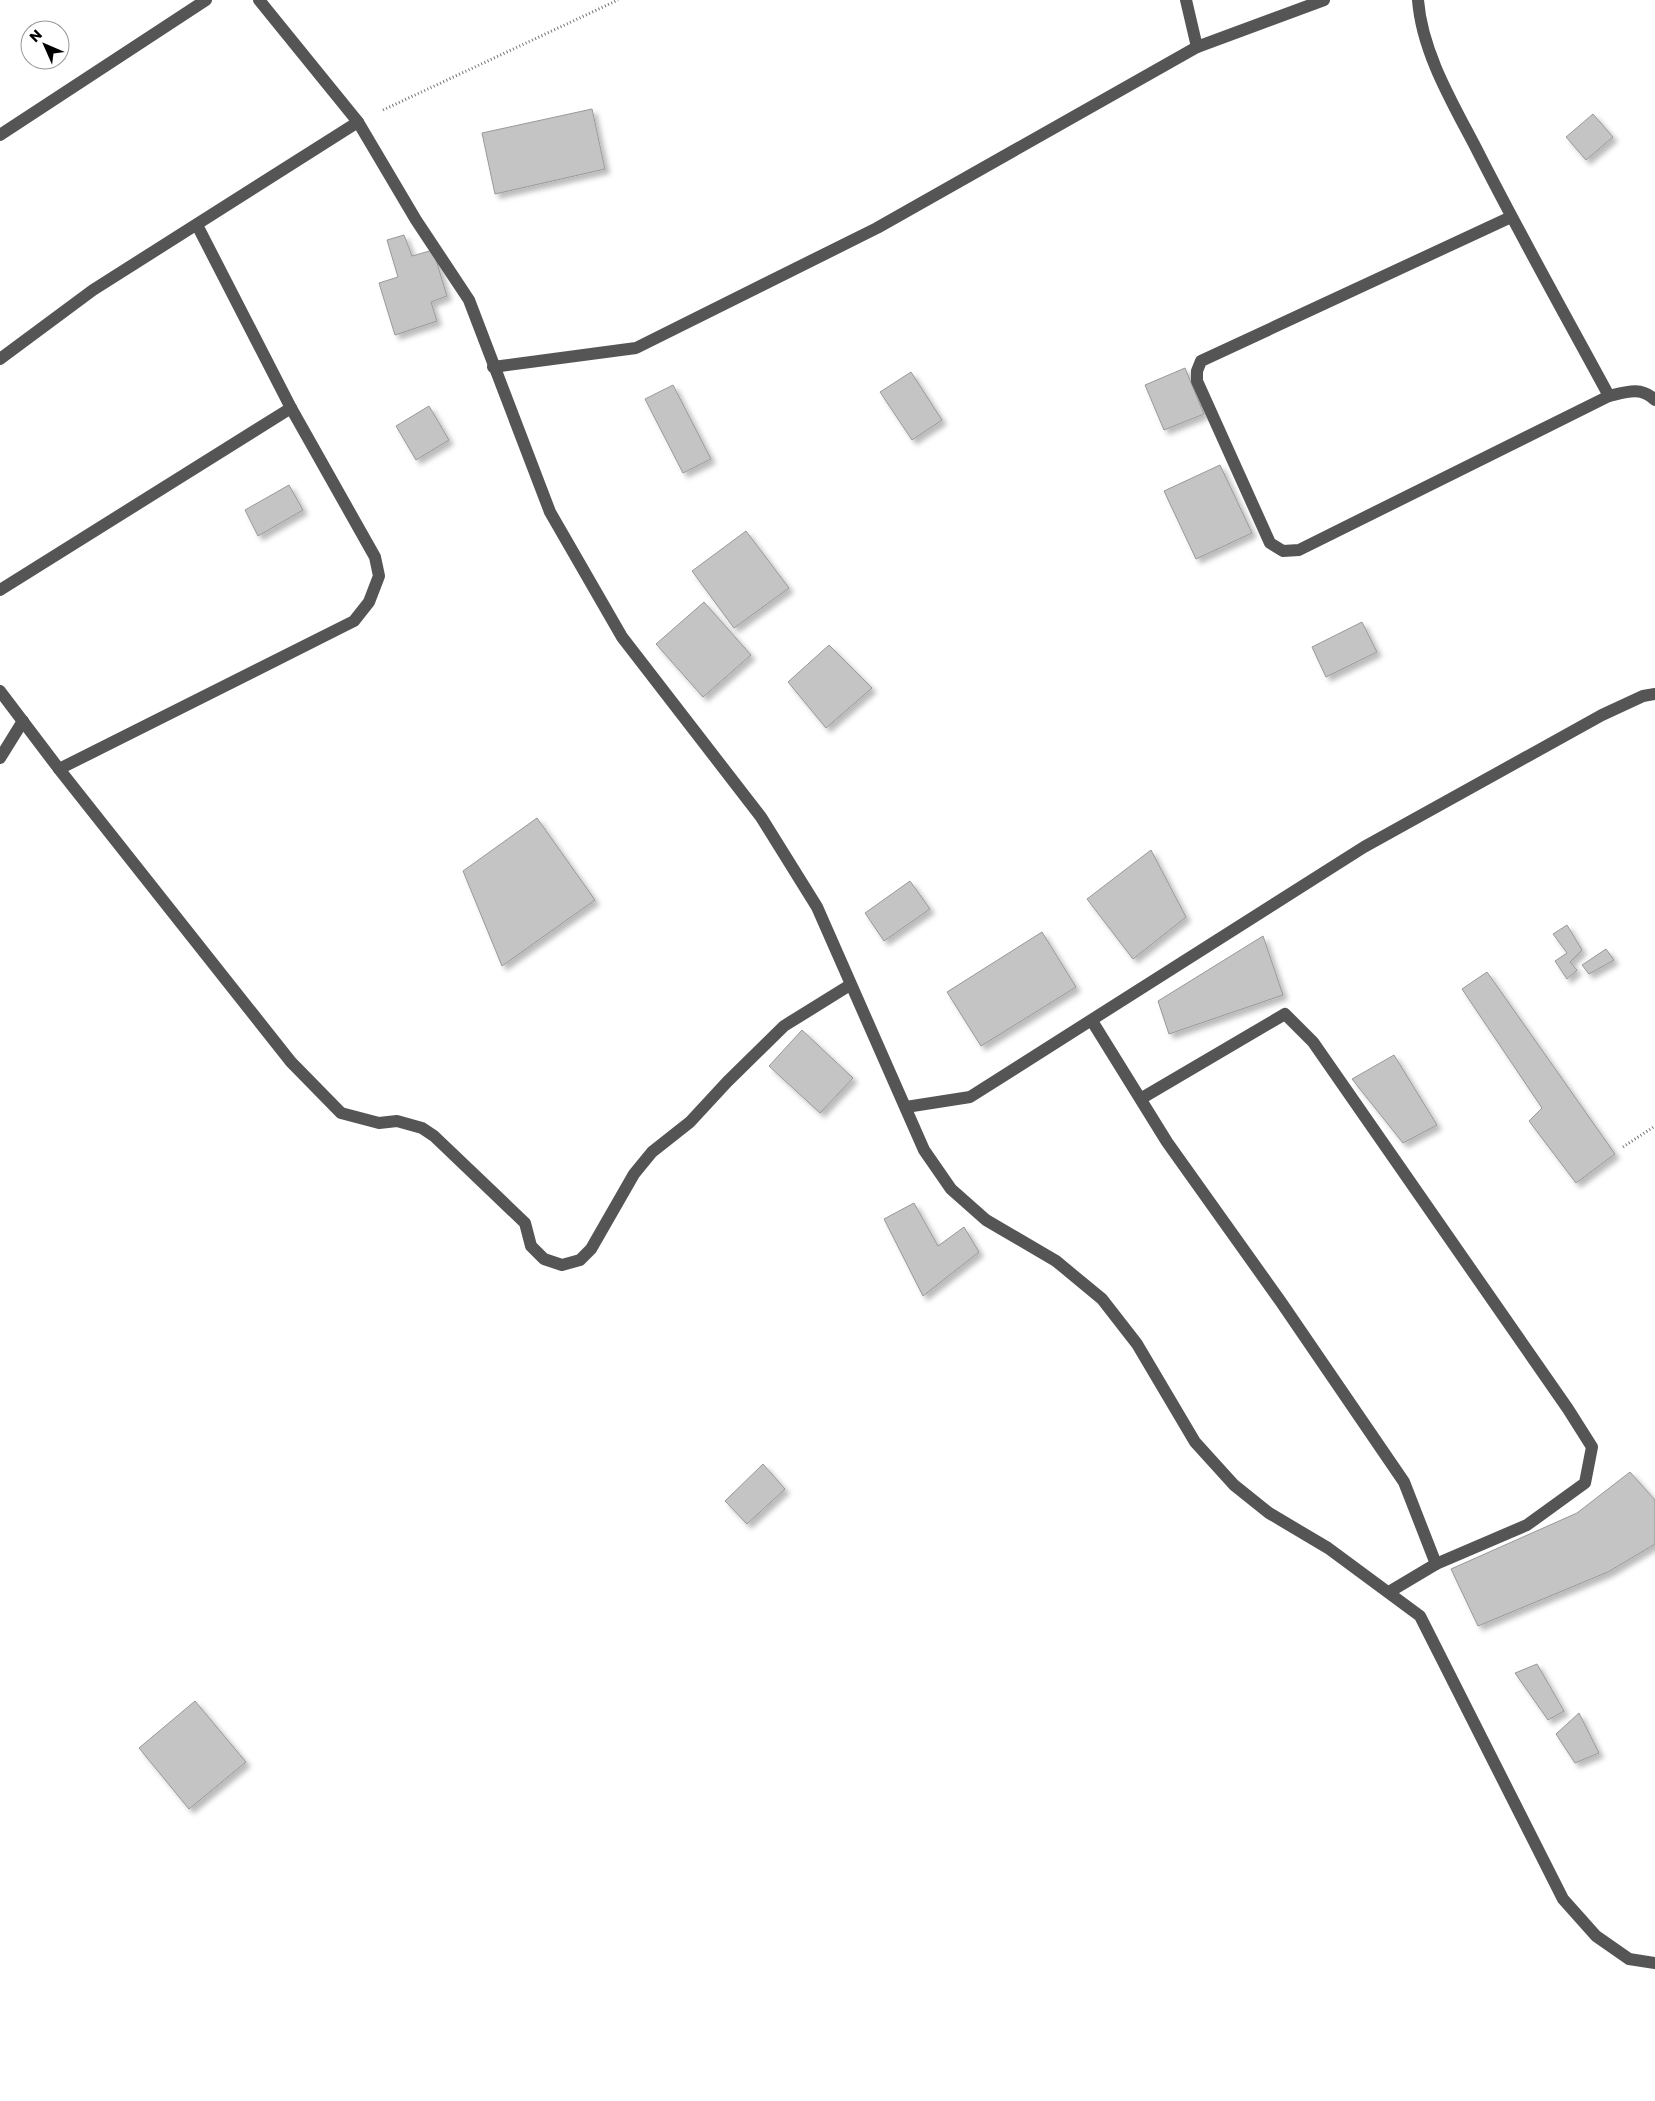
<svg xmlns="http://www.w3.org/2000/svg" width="1655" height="2101" font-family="Poppins,sans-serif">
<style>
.building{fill:#c4c4c4;stroke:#999;filter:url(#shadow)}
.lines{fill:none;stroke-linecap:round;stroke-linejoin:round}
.path{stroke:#777;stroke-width:3;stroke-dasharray:1 2.5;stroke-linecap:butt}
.minor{stroke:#555;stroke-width:12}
</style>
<defs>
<filter id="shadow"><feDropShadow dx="4.5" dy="4.5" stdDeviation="2.5" flood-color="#0004"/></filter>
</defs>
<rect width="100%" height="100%" fill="#fff"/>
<g class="building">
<path d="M592,109L605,169L495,194L482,133Z"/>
<path d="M1593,114L1613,137L1586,160L1566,137Z"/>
<path d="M404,235L412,256L433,250L447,296L431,302L437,321L395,335L379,283L398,277L387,240Z"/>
<path d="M1185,368L1204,414L1164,430L1145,385Z"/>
<path d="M911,372L942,420L912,440L880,392Z"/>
<path d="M673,385L711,459L683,473L645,399Z"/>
<path d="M429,406L449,440L416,460L396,426Z"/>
<path d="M1220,465L1252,533L1196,559L1164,491Z"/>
<path d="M289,485L303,510L258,536L245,510Z"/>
<path d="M746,531L789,588L734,628L692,571Z"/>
<path d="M704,602L751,655L703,697L656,644Z"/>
<path d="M1362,622L1377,652L1326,677L1312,647Z"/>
<path d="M829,645L872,688L826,728L788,682Z"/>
<path d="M537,818L595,900L502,966L463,871Z"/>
<path d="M1151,850L1186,917L1133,959L1087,899Z"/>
<path d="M910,881L930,909L884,941L865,913Z"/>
<path d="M1567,925L1582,950L1570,962L1577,970L1567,979L1555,961L1567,953L1553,934Z"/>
<path d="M1042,932L1076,987L981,1046L947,992Z"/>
<path d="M1263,936L1283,995L1169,1034L1158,1001Z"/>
<path d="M1606,949L1614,960L1589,974L1582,965Z"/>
<path d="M1487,972L1615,1154L1576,1183L1529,1121L1542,1108L1462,989Z"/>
<path d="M802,1030L853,1078L820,1113L769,1066Z"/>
<path d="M1394,1055L1437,1125L1403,1143L1352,1079Z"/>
<path d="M914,1203L938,1246L964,1227L979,1252L923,1296L884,1219Z"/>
<path d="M763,1464L785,1489L747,1524L725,1501Z"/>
<path d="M1630,1472L1655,1500V1544L1608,1572L1478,1626L1451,1569L1577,1513Z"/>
<path d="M1537,1664L1564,1711L1548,1720L1515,1673Z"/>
<path d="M195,1701L246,1762L189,1809L139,1748Z"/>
<path d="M1579,1713L1599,1753L1575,1763L1556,1734Z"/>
</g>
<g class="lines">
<g class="path">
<path d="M383,110L618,0"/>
<path d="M1623,1147L1655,1126"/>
</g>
<g class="minor">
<path d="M259,0L358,122L416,220L469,300L550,512L622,637L761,817L817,907L924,1150L951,1189L986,1220L1056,1261L1102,1299L1137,1344L1195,1442L1234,1485L1269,1513L1328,1548L1420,1616L1563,1899L1596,1936L1629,1959L1655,1963"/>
<path d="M1186,0L1197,47"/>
<path d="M1418,0C1422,52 1452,102 1476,148C1518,231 1564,313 1609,396"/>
<path d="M0,135L206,0"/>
<path d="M1511,217L1201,361L1197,371V381L1270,543L1283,551L1299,550L1609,396C1626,392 1641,386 1655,400"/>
<path d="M0,359L93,290L358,122"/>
<path d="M493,367L636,348L877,228L1197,47L1324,0"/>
<path d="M0,590L291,408"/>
<path d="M0,691L59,769L291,1062L341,1113L379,1123L397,1121L422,1128L434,1136L525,1223L531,1246L544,1259L562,1265L580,1260L591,1249L634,1174L652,1152L690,1122L727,1082L784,1026L850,985"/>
<path d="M0,758L23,721"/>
<path d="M59,769L354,621L369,602L379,576L375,557L291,408L197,225"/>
<path d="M1092,1021L1167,1142L1281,1302L1404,1482L1436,1564L1389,1592"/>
<path d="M1142,1098L1285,1014L1313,1042L1568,1409L1592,1447L1585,1483L1527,1525L1436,1564"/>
<path d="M906,1107L970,1097L1364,847L1602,715L1643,696L1655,694"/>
</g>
</g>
<g transform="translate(45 45) rotate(315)"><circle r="24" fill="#ffffff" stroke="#999999"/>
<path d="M0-4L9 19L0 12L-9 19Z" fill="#000000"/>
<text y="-8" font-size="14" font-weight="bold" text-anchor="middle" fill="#000000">N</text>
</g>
</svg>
